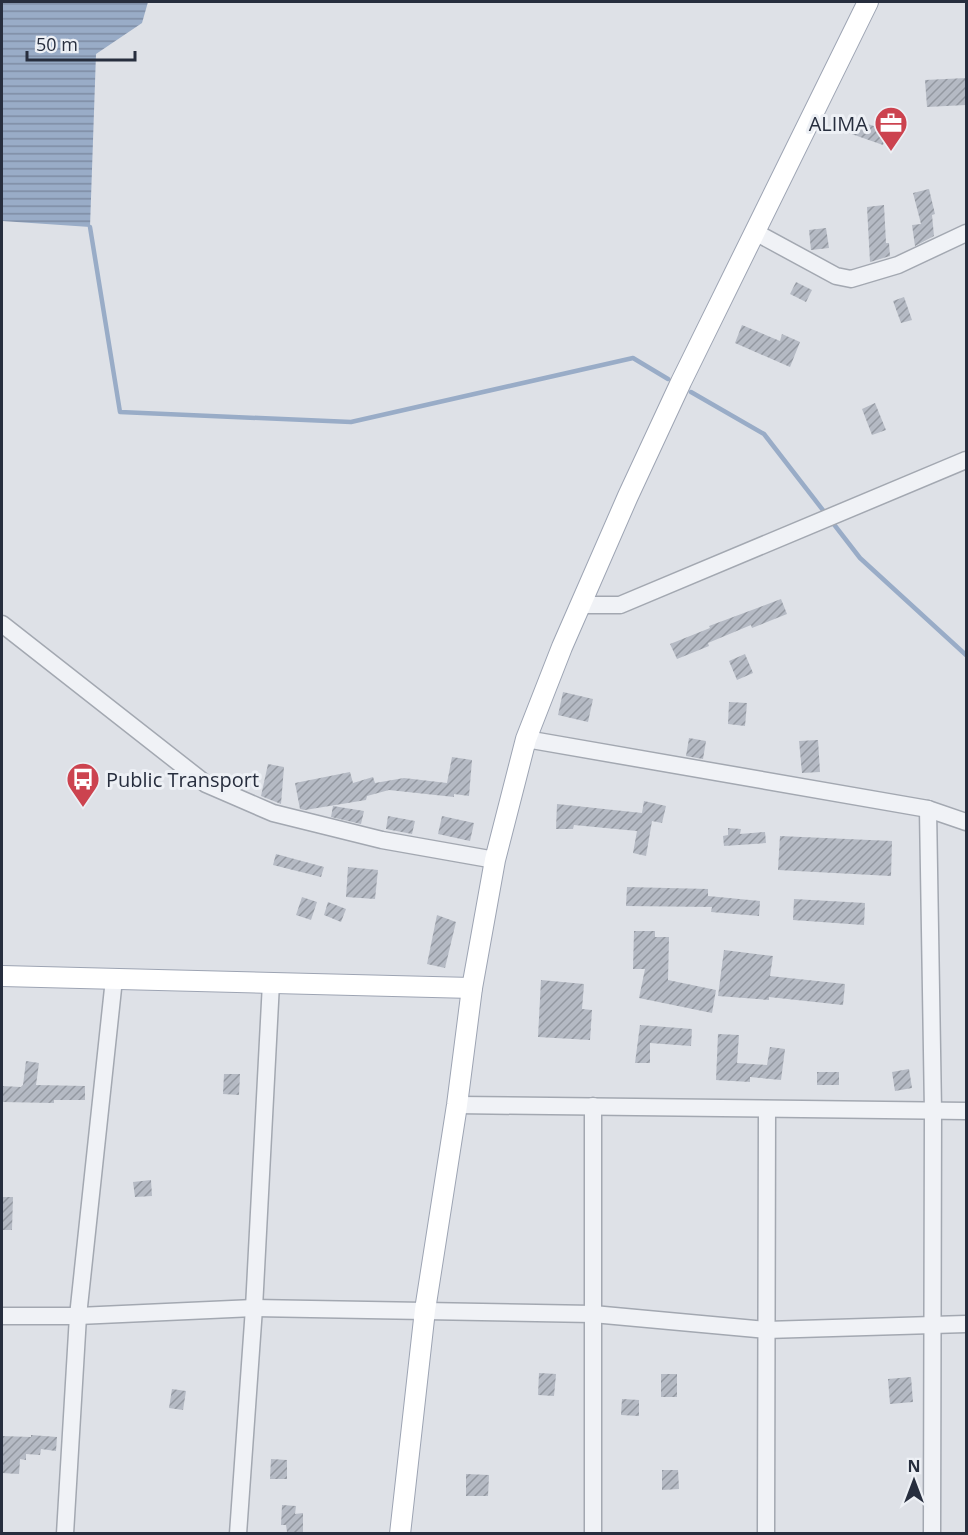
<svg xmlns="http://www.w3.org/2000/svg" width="968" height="1535" font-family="'Open Sans',sans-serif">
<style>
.water{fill:url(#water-rules)}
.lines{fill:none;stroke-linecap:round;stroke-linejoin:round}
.stream{stroke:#99acc7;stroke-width:4.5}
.building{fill:url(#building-hatch)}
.minor-casing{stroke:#a3a8b1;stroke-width:19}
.major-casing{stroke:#9da4b3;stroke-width:22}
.minor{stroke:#f0f2f6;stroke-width:16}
.major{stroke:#fff;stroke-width:20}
.labels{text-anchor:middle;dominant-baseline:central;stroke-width:6;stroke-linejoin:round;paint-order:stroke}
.poi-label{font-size:20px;fill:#272e3e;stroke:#edf0f5;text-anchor:end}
</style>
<defs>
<pattern id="water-rules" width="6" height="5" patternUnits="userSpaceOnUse" patternTransform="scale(1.5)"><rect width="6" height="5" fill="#99acc7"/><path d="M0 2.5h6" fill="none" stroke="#7d8ca3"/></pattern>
<pattern id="building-hatch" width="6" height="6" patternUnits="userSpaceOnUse" patternTransform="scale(1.5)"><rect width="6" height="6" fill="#b5bac4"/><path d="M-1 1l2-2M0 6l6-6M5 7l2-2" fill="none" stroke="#9398a1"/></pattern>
</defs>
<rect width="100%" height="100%" fill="#dee1e7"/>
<path class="water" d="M2,2H148L142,23L96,54L90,227L2,221Z"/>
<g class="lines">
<g class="stream">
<path d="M90,227L120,412L351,422L633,358L668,379"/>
<path d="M691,392L764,434L860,558L966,655"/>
</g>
</g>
<g class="building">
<path d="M966,78V105L927,107L925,80Z"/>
<path d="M848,117L888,131L883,145L843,131Z"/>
<path d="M929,189L935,214L932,215L934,236L915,246L912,225L921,224L913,193Z"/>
<path d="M884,205L886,243H889L890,256L870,262L867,207Z"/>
<path d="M826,228L829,248L811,250L809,230Z"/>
<path d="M796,282L812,290L806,302L790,294Z"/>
<path d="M904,297L912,320L901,323L893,301Z"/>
<path d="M742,325L780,341L782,334L800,342L790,367L735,343Z"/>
<path d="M875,403L886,430L872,435L862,409Z"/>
<path d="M781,599L787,614L752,628L751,625L708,643L709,646L677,659L670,644L710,628L709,626Z"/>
<path d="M745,654L753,673L737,680L729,661Z"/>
<path d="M563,692L593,699L588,722L558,715Z"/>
<path d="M729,702L747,703L745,726L728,724Z"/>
<path d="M689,738L706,741L703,759L686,756Z"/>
<path d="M818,740L820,772L802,773L799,741Z"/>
<path d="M452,757L472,760L469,796L454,794V797L389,790L367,796L366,800L305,810L300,809L295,783L350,772L353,783L373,777L375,783L404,778L447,783Z"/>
<path d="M268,764L284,767L281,804L261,796Z"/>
<path d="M644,801L666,806L662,823L652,821L646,856L633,853L637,831L574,825L573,829H556L557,804L642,813Z"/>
<path d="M333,806L364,811L361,824L331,817Z"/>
<path d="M388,816L415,821L412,834L386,829Z"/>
<path d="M442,816L474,823L470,841L438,834Z"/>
<path d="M728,828L741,829L740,834L765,832L766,843L724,846L723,836L728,835Z"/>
<path d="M780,836L892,841L891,876L778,870Z"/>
<path d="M276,854L324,867L321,877L273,865Z"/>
<path d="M348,867L378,870L375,899L346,897Z"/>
<path d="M627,887L708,889V896L760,901L759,916L711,912L712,907L626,906Z"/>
<path d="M302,897L317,902L311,920L296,915Z"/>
<path d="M794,899L865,903L864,925L793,920Z"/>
<path d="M328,902L346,909L341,922L324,915Z"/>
<path d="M437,915L456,922L445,968L427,964Z"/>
<path d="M634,931H655V937H669L668,980L716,990L712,1013L639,998L645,969H633Z"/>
<path d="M724,950L773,956L770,976L845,984L843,1005L769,997V1000L718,996Z"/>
<path d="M541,980L584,984L582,1009L592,1010L590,1040L538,1037Z"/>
<path d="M640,1025L692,1029L691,1046L650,1043V1063H635Z"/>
<path d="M718,1034L739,1035L737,1063L767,1065L770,1047L785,1049L781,1080L750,1077V1082L716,1080Z"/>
<path d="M26,1061L39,1063L36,1085L85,1086V1100H54V1103L2,1102V1086L21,1087L23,1085Z"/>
<path d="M909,1069L912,1088L895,1091L892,1072Z"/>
<rect x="817" y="1072" width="22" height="13"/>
<path d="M224,1074H240L239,1095L223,1094Z"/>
<path d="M151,1180L152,1196L135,1197L133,1182Z"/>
<path d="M2,1197H13L12,1230H2Z"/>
<path d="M539,1373L556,1374L554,1396L538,1395Z"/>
<rect x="661" y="1374" width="16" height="23"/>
<path d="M911,1377L913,1402L890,1404L888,1379Z"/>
<path d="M172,1389L186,1391L183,1410L169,1408Z"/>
<path d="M622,1399L639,1400V1416L621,1415Z"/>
<path d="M31,1435L57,1437L56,1451L41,1449L40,1455L26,1454V1460L20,1459L19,1474L2,1473V1436L31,1437Z"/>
<path d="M271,1459L287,1460V1479H270Z"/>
<path d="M662,1470H678L679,1489L662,1490Z"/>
<path d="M466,1474L489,1475L488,1496H466Z"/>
<path d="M282,1505L296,1506L295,1514L303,1513V1532H287L286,1525H281Z"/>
</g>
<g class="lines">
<defs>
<g id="minor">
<path d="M755,232L836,276L851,279L898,265L966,233"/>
<path d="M580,605H620L966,460"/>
<path d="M2,624L206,784L273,813L382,840L495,860"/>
<path d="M526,739L928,809L966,822"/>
<path d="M928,809L933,1111L932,1534"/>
<path d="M457,1105L966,1111"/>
<path d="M593,1106V1534"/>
<path d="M2,1316H78L254,1308L593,1314L766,1330L966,1324"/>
<path d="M65,1534L78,1316L114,979"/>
<path d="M238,1534L254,1308L271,983"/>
<path d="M766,1534L767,1109"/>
</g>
<g id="major">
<path d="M2,976L472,988"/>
<path d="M400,1534L425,1310L457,1105L472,988L495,860L526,739L562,647L628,496L681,382L868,2"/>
</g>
</defs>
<use href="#minor" class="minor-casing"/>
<use href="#major" class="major-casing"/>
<use href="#minor" class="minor"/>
<use href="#major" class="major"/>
</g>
<defs>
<symbol id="office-pin" viewBox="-11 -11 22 30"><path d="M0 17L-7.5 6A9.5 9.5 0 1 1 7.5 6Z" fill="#cc434f" stroke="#edf0f5"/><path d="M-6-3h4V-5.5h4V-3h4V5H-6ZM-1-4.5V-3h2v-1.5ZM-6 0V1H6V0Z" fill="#fff"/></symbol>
<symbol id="bus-pin" viewBox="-11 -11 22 30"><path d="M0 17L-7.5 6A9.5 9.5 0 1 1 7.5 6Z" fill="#cc434f" stroke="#edf0f5"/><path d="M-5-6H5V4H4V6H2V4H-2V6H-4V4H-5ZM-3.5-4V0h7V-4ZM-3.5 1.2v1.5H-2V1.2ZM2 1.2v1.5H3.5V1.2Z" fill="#fff"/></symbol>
</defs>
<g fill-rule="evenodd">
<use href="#office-pin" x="872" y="104" width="38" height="52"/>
<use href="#bus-pin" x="64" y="760" width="38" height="52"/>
</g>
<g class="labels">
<g class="poi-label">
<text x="868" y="123">ALIMA</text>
<text x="106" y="779" text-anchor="start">Public Transport</text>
</g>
</g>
<rect width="968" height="1535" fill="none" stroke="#272e3e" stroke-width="6"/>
<g transform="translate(914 1481)" stroke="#edf0f5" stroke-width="4.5" paint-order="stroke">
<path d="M0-4.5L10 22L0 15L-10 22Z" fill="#272e3e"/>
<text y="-9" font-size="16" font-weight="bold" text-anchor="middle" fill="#272e3e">N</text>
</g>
<path d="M27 51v9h108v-9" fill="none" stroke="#272e3e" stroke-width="3"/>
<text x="36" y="51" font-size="18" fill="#272e3e" stroke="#edf0f5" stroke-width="4.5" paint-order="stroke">50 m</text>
</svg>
